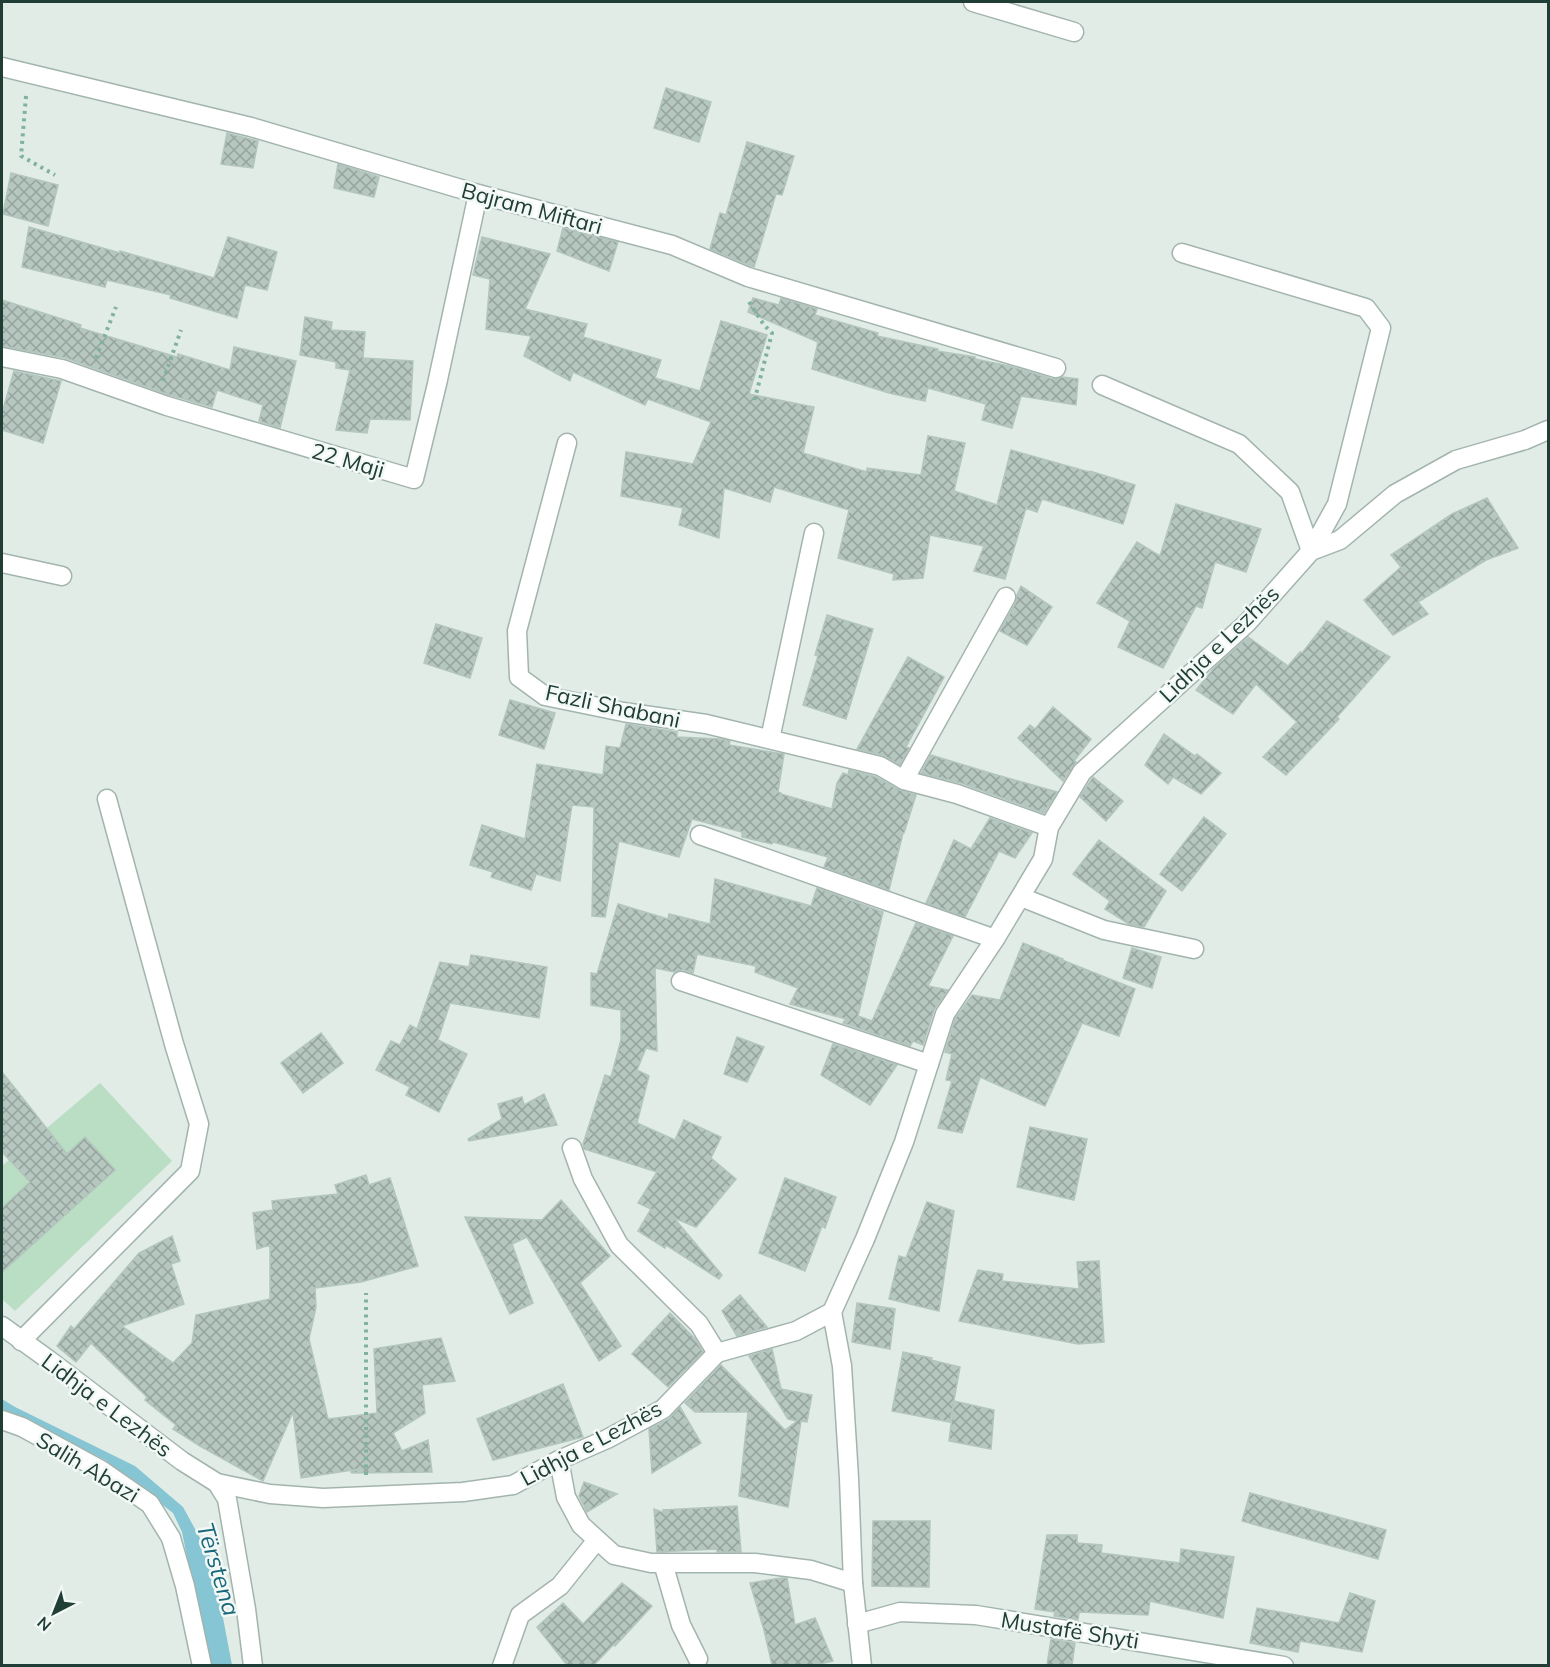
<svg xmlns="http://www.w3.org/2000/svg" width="1550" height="1667" font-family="Mulish,sans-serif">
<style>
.grass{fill:#b9dec4}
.water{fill:#86c5d3}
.building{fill:url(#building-cross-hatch);stroke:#b3c6be;stroke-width:1.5}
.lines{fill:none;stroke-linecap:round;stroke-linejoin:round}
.minor-casing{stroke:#a3b4ae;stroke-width:21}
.path{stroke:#80b1a3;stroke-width:4;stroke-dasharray:3 4.5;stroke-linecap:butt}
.minor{stroke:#fff;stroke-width:18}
.labels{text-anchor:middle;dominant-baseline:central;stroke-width:5;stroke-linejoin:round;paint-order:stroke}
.street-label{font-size:22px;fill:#203d36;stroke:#f1f8f5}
.water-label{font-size:24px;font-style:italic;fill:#19677b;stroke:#f1f8f5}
</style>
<defs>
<pattern id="building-cross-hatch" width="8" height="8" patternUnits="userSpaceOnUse" patternTransform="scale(1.5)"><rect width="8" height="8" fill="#b6c7c0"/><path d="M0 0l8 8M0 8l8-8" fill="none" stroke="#94a39d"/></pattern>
</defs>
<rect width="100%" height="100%" fill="#e1ece7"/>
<path class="grass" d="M100,1083L172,1161L15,1311L2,1299V1166Z"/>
<path class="water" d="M2,1399L15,1407L135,1466L183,1507L212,1560L232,1665H209L182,1532L173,1513L105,1460L2,1409Z"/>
<g class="building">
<path d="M666,88L711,102L699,142L654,128Z"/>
<path d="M227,133L258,141L253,168L221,164Z"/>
<path d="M747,142L794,156L782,195L776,194L754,267L710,249L720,213L726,215Z"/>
<path d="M338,164L379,177L374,197L334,188Z"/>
<path d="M11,173L58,185L48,226L3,214Z"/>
<path d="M29,227L120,253V251L214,278L228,237L277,252L267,290L245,285L237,318L170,298L171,295L107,280L105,287L22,267Z"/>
<path d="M563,228L618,242L609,271L557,251Z"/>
<path d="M482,237L550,254L525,309L587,324L583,337L661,360L655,378L700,391L721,321L767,335L749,394L814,407L803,453L867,472V468L921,475L928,436L965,443L954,491L997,505L1011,450L1089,472L1090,471L1135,485L1123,524L1042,499L1037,512L1026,508L1005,579L974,571L984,546L930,535L923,578L893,580L894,574L838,558L849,510L774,487L770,502L724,488L719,538L679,525L683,508L621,496L626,452L693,464L711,422L648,399L645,405L573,372L570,381L524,356L531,336L486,329L490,279L473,275Z"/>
<path d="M753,298L779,305L781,298L817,309L815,315L878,333L877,336L938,349L937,351L975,357V359L1009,366L1053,379L1062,377L1078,379L1076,405L1021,396L1012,428L982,420L986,404L928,388L925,401L889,393L812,369L818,342L748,312Z"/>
<path d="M2,300L81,325L80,328L177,357L178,354L230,370L234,347L296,361L280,428L259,421L263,405L217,390L212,407L170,395L66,358L2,346Z"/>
<path d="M305,317L332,322L331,330L365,332L363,358L413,361L410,420L370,419L367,433L336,430L350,370L336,368V362L300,355Z"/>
<path d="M14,371L61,381L43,443L2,430V413Z"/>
<path d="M1487,498L1518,548L1486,560L1418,602L1428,614L1393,635L1364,600L1401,567L1391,555L1452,514Z"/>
<path d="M1176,504L1261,529L1246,572L1215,562L1202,608L1196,606L1163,668L1118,647L1130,621L1097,603L1137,542L1160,556Z"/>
<path d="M1021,586L1052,607L1027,645L1000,631L1016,602L1017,595Z"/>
<path d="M827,615L873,629L846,719L803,705L818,656L815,655Z"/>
<path d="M1327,621L1390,657L1337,717L1339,719L1286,775L1263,757L1297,722L1256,684L1233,714L1196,690L1214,668L1248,637L1288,666L1300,652L1302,653Z"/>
<path d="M436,624L482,638L470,678L424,663Z"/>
<path d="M908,657L944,677L906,747L909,748L900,765L883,755L857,749Z"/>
<path d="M510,700L555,713L544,749L499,735Z"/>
<path d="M1053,707L1091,739L1074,761L1076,762L1063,781L1018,738L1030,725L1035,729Z"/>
<path d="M626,724L677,732V737L720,739L730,741L729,745L784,754L778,792L781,793V794L832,809L837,783L843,773L848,775L849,770L876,777L899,790L916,795L904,833H903L889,890L824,867L828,857L773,842L772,844L742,837V832L692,819L679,857L619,841L605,917L592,916L594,807L572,805L560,881L536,874L531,890L491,877L493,872L470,865L482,825L525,839L537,764L603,775L606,746L620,748Z"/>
<path d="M1164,734L1195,756L1197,754L1221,773L1201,794L1173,777L1168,784L1145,765Z"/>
<path d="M931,755L990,773L1057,792L1044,813L961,783L921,773Z"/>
<path d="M1093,777L1123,801L1106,821L1080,797Z"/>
<path d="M1204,817L1226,834L1182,891L1160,874Z"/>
<path d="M990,818L1032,833L1015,858L999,851L965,917L926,903L954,840L971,849Z"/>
<path d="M1099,840L1166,891L1144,927L1129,924L1105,909L1110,901L1073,874Z"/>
<path d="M715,879L811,906L817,888L883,912L858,1016L872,1021L916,923L953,936L928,986L948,990L934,1010L923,1045L913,1041L910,1046L843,1023L846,1019L790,1004L798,988L755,972L756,966L697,954L693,973L684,970H679L674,972L655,968L657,1051L646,1048L637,1070L649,1076L637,1123L675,1140L684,1120L721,1137L711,1158L736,1179L696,1227L674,1218L722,1275L719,1279L666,1245L665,1248L638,1231L651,1209L638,1203L657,1172L584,1149L583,1144L605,1075L611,1077L621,1040V1010L591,1005V973L597,974L618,904L668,919L669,914L710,924Z"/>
<path d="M1023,943L1063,959L1062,960L1135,989L1119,1036L1082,1023L1045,1106L980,1077L962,1133L938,1128L952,1081L946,1080L952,1054L945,1052L955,1019L972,995L1000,1000Z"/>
<path d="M1132,948L1161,957L1152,988L1123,978Z"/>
<path d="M471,955L547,967L539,1018L450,1003L438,1040L467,1054L439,1112L406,1095L410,1087L376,1070L391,1041L400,1045L410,1025L417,1029L440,962L469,967Z"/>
<path d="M321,1033L343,1063L303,1093L281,1063Z"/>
<path d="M737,1037L764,1047L747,1082L724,1074Z"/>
<path d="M833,1044L897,1065L870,1105L821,1075Z"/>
<path d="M2,1072L67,1154L85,1137L115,1170L2,1272V1208L30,1182L2,1152Z"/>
<path d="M544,1094L557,1125L469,1141L468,1139L502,1119L498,1104L522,1097L524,1105Z"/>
<path d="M1030,1127L1087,1139L1074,1200L1017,1187Z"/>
<path d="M366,1175L369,1185L390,1178L418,1266L361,1282L315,1288L316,1307L309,1339L328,1419L377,1413L374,1349L441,1338L455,1381L422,1385L425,1413L393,1433L402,1451L428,1440L432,1472L352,1473L351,1472L359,1469L301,1478L293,1412L263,1481L200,1446L173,1429L176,1425L145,1400L147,1397L91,1343L76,1362L57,1346L71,1326L74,1329L139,1253L172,1236L180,1261L171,1264L184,1304L122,1326L173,1363L192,1343L196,1315L270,1299V1245L257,1249L253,1213L273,1210L272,1201L338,1194L335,1185Z"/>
<path d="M785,1178L836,1197L825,1228L822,1226L805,1271L759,1253Z"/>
<path d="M561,1200L610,1256L580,1283L621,1346L599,1361L527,1237L512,1244L533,1303L510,1314L465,1217L542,1220Z"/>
<path d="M927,1202L954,1211L939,1311L889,1299L899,1256L906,1258Z"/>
<path d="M1099,1261L1104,1342L1078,1344L959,1321L978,1270L1003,1274L1002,1281L1079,1289L1077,1262Z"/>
<path d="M740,1295L767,1327L737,1336L722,1311Z"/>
<path d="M857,1303L895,1309L890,1349L852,1342Z"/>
<path d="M670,1313L695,1339L703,1352L668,1387L632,1354Z"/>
<path d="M772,1349L781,1389L812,1395L807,1422L801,1421L788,1507L739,1496L748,1412H695L685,1403L721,1365L785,1430L797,1421L788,1419L749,1356Z"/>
<path d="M903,1352L932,1358L931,1360L960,1367L950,1422L892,1411Z"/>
<path d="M563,1384L583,1437L493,1460L477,1419Z"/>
<path d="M954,1401L994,1410L991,1449L949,1441Z"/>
<path d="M680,1407L701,1443L652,1473L649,1429L669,1419Z"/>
<path d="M584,1482L617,1494L587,1512L579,1496Z"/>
<path d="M1250,1493L1386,1530L1378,1559L1242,1521Z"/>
<path d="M737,1506L741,1552H717V1549L657,1552L654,1509L665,1513L663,1510Z"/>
<path d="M873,1521H930L929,1587L872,1586Z"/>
<path d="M1047,1535H1077V1543L1102,1545L1101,1553L1180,1563L1181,1549L1234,1557L1223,1618L1150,1601L1148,1615L1079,1612L1078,1620L1054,1616L1055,1612L1035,1609Z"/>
<path d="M781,1578H787L795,1625L815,1618L833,1661L815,1665H772L764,1630L750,1583Z"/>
<path d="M622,1583L652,1606L615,1646L614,1644L594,1665H567L537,1627L563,1603L583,1624Z"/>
<path d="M1350,1593L1375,1601L1362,1652L1300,1641L1298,1652L1250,1643L1257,1608L1339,1623Z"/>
<path d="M1051,1639L1075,1643L1072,1665H1047Z"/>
</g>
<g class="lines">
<defs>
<g id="minor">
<path d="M973,2L1074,32"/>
<path d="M2,67L251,127L478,194L672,245L748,277L1056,368"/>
<path d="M2,357L62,369L167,406L414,479L437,384L478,194"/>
<path d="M1102,385L1239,444L1290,492L1311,551L1337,504L1381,328L1366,308L1182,253"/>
<path d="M567,443L517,631L519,677L545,696L623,712L706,724L880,766L904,780L957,794L1049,827"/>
<path d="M2,563L62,576"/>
<path d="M770,739L814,533"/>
<path d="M904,780L1006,597"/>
<path d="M700,835L995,939"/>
<path d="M1021,897L1104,930L1194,949"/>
<path d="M681,981L929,1064"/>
<path d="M572,1148L583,1179L619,1245L699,1324L717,1353"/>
<path d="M832,1312L842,1366L849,1478L853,1583L862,1666"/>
<path d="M2,1326L49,1360L182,1461L217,1483L270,1494L323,1498L463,1492L513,1485L559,1460L607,1439L663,1409L717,1353L796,1331L832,1312L865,1239L904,1142L945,1014L995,939L1043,859L1049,827L1082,772L1247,623L1311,551L1340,540L1395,494L1456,460L1525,440L1548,430"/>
<path d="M21,1341L190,1171L199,1124L174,1044L107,799"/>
<path d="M2,1420L22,1427L101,1470L150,1504L171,1538L185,1586L202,1666"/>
<path d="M559,1460L566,1497L581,1525L614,1555L651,1563H755L811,1570L853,1583"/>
<path d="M217,1483L227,1499L246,1609L253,1666"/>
<path d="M663,1563L681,1625L698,1659"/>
<path d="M857,1624L900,1612L976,1615L1284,1666"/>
<path d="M502,1666L520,1615L560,1586L597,1540"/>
</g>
</defs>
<use href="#minor" class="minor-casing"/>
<g class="path">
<path d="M26,96L21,156L55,175"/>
<path d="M749,302L764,325L772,333L754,402"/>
<path d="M96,358L116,307"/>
<path d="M163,381L181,330"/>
<path d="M366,1475V1293"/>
</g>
<use href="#minor" class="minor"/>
</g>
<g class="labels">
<g class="street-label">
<text transform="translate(532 208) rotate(15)">Bajram Miftari</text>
<text transform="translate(348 460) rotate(16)">22 Maji</text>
<text transform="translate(1219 644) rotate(-44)">Lidhja e Lezhës</text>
<text transform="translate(613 706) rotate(12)">Fazli Shabani</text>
<text transform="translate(107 1405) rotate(37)">Lidhja e Lezhës</text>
<text transform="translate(591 1443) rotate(-28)">Lidhja e Lezhës</text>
<text transform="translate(88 1467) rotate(31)">Salih Abazi</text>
<text transform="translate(1070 1630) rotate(9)">Mustafë Shyti</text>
</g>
<g class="water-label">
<text transform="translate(219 1569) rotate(73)">Tërstena</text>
</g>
</g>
<rect width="1550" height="1667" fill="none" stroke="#203d36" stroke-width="6"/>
<g transform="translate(54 1613) rotate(222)" stroke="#f1f8f5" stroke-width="4.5" paint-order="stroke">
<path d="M0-4.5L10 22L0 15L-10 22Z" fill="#203d36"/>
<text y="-9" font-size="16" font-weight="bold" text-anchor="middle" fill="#203d36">N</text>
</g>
</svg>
